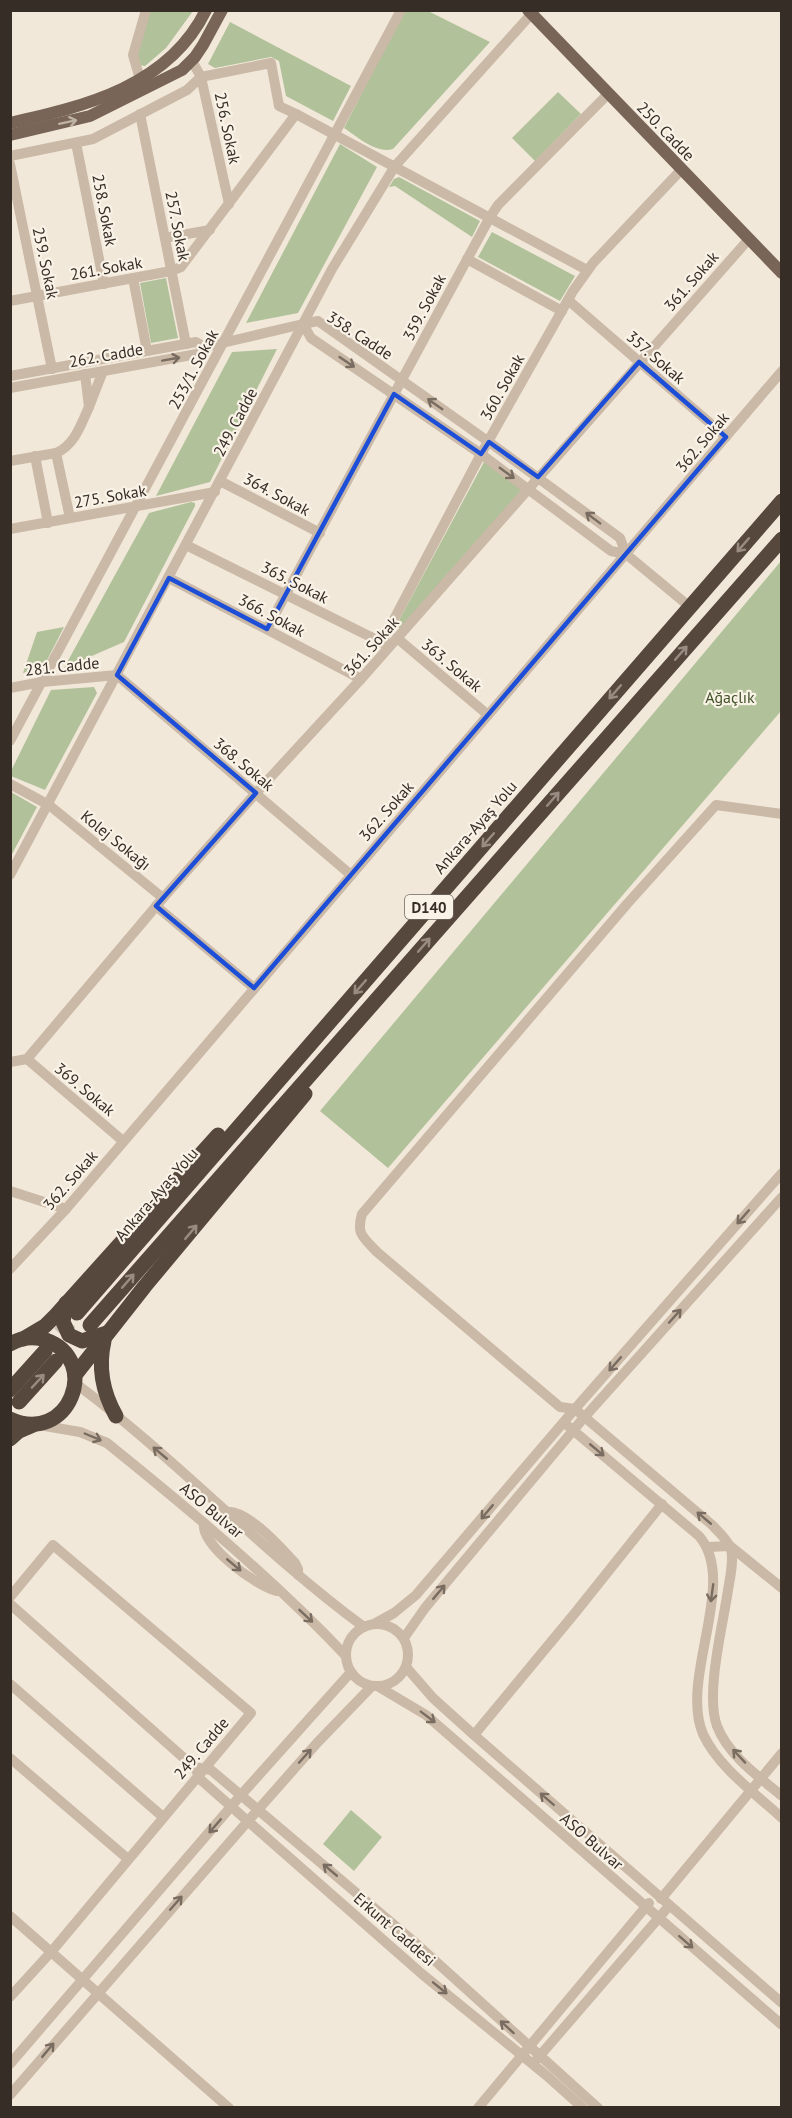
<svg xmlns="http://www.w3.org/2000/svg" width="792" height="2118" font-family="'PT Sans',sans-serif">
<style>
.green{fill:#b1c19a}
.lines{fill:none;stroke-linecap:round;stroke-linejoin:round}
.highway-tunnel{stroke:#ccc3b6;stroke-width:15;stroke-dasharray:15 8;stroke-linecap:butt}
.minor{stroke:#cab9a6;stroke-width:10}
.major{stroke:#786558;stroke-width:12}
.highway{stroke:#57483e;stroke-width:15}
.oneway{stroke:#bfb3a6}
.oneway2{stroke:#796c60}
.oneway3{stroke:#988c81}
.marked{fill:none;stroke:#1d4ed8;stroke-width:4.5;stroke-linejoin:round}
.labels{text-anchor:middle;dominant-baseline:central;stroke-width:4.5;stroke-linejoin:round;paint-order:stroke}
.shield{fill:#f9f2e6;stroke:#706860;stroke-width:1.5}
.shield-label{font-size:15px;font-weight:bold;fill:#362d27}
.street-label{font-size:16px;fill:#362d27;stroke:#f9f2e6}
.park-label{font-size:16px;fill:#42542a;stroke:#f9f2e6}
</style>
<rect width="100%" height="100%" fill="#f2e8da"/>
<g class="green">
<path d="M150,11H193L166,48L145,66L139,65L136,60Z"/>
<path d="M404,11H428L490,42L393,149C376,154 358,137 344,128Z"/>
<path d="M230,22L351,86L333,121L286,96L279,61L271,57L215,68L208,64Z"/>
<path d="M558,92L581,114L535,161L512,138Z"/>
<path d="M340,144L377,167L298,313L246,323Z"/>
<path d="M399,177L480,221L472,237L395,186L389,187L394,179Z"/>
<path d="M492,232L575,276L560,301L478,257Z"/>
<path d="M166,278L178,338L151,343L140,283Z"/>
<path d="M277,349L210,482L156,496L232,352Z"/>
<path d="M484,462L523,489L404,628H399L397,624Z"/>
<path d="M191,502L195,503V506L124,642L64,668L149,513Z"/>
<path d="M781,561V711L388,1168L320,1111Z"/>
<path d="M64,627L43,668L23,673L37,632Z"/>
<path d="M94,687L97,693L45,790L11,776V771L51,690Z"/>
<path d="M11,792L37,807L11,856Z"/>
<path d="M351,1810L382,1837L354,1871L323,1844Z"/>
</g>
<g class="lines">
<path class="highway-tunnel" d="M45,1351L77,1313"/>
<g class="minor">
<path d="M192,61L201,77L229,204"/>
<path d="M140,79L133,55L146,10"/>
<path d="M140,114L186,344"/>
<path d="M296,114L587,270"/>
<path d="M76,143L104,284"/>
<path d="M10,156L93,139L187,90L201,77L271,63L279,106L296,114L181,267L171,271L10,301"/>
<path d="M10,164L52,369"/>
<path d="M165,238L210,230"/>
<path d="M467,259L562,311"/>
<path d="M133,278L147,351"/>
<path d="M568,300L726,437"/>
<path d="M85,374L89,407L103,371"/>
<path d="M10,376L196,342L205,347"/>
<path d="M10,388L197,354L205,347L303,324L318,321L489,442L620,538L626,554L611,551L481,454L311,338L303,324"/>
<path d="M35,456L48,523"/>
<path d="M10,461L56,453"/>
<path d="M220,481L320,533"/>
<path d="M70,518L56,453C75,445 81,424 89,407"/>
<path d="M10,529L215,492"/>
<path d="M186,545L387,645"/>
<path d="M626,554L690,607"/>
<path d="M169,578L361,679"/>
<path d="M267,629L490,217L498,205L608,94"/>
<path d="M397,638L488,715"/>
<path d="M382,642L481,454L573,291L593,263L681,170"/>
<path d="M10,688L42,682L117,675L351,875"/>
<path d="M10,741L401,10"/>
<path d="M10,784L49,805L163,898"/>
<path d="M782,814L716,805L627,904L362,1214C356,1234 363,1237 377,1252L560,1407L575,1409L711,1524C718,1531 728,1540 731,1549C734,1561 730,1578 728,1590C723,1625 705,1694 717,1726C728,1755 759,1777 782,1796"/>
<path d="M10,875L332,269L395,166L535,10"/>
<path d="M156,906L254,988"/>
<path d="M27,1059L123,1141"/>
<path d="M10,1062L27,1059L163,898L256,793L361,679L748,240"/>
<path d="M10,1191L66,1209"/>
<path d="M10,1269L66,1209L782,371"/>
<path d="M75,1383C176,1458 262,1552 364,1627"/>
<path d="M39,1425L80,1432L107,1443C190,1510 273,1579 346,1656"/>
<path d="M568,1426L699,1536C739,1582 679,1678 703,1734C718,1767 756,1794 782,1818"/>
<path d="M226,1512C247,1509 281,1548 295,1563L298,1569V1575"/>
<path d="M204,1523C200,1545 257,1587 277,1591"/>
<path d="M708,1547L730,1546L782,1588"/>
<path d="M10,1597L53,1545L251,1713L52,1951L10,1997"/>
<path d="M10,1604L194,1767L211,1770L412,1940L598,2108"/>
<circle cx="377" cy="1655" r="31"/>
<path d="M374,1624L394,1613L416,1595L574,1410L782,1173"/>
<path d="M404,1638L425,1608L581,1421L782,1197"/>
<path d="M406,1667L433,1698L474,1735L782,2003"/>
<path d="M10,1684L163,1817"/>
<path d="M379,1687L426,1715L782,2025"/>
<path d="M474,1735L575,1613L662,1504"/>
<path d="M10,1758L128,1859"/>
<path d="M196,1770L201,1780L422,1974L546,2075L583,2108"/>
<path d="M661,1899L782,1753"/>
<path d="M10,1916L229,2108"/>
<path d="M537,2059L669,1906"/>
<path d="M10,2064L241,1795L351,1672"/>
<path d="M10,2095L248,1821L317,1743L372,1686"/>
<path d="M478,2108L649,1903"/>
</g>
<g class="major">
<path d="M528,10L782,273"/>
<path d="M10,123C86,106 169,86 206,10"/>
<path d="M10,135L90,116L182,70L195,57L203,45L222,10"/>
</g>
<g class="highway">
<path d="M66,1303L63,1322L69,1335L82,1341L107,1333"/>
<path d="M77,1313L782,501"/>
<path d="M90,1325L782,539"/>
<path d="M23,1339L45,1326L56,1315L218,1135"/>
<path d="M104,1341C98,1367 103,1393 116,1416"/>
<path d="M10,1344C22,1337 34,1336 46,1340C102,1360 69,1446 10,1419"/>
<path d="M75,1375L145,1286L305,1094"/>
<path d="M10,1390L45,1351"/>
<path d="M19,1402L56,1361"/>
<path d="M10,1439L19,1431L33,1425"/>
</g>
</g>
<defs><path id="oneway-shaft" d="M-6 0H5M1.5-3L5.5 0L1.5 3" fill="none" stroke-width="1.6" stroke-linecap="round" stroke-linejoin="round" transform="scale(1.5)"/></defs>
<use class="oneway" href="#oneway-shaft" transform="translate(68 122) rotate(-12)"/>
<g class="oneway2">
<use href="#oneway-shaft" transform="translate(171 359) rotate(-10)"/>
<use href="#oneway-shaft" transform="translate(347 362) rotate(34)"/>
<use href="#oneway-shaft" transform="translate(435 404) rotate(-145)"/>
<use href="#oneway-shaft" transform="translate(507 473) rotate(36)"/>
<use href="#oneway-shaft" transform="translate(593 518) rotate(-143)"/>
<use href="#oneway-shaft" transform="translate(743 1217) rotate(131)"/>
<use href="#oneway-shaft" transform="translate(675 1316) rotate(-48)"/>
<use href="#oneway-shaft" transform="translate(615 1364) rotate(131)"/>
<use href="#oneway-shaft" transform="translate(93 1437) rotate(23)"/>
<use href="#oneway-shaft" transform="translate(597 1450) rotate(40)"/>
<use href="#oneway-shaft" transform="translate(160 1453) rotate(-140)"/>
<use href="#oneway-shaft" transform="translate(487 1512) rotate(130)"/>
<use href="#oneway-shaft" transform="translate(704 1518) rotate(-140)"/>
<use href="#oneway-shaft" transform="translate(234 1565) rotate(40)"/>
<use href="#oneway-shaft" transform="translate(439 1592) rotate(-50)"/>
<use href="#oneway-shaft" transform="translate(712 1593) rotate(98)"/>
<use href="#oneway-shaft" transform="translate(306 1616) rotate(43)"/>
<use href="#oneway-shaft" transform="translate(428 1717) rotate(37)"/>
<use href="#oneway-shaft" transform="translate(305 1756) rotate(-48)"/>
<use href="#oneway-shaft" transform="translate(739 1756) rotate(-133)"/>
<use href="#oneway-shaft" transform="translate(547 1799) rotate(-139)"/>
<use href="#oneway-shaft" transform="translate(215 1826) rotate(131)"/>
<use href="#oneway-shaft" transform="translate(330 1870) rotate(-140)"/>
<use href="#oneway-shaft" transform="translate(176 1903) rotate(-49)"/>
<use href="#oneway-shaft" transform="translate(686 1942) rotate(41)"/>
<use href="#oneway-shaft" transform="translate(440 1988) rotate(39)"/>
<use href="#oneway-shaft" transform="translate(507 2027) rotate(-138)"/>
<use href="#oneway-shaft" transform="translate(48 2050) rotate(-50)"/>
</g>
<g class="oneway3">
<use href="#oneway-shaft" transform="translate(743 545) rotate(131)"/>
<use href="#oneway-shaft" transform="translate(681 653) rotate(-49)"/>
<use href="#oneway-shaft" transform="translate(615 692) rotate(131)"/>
<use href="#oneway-shaft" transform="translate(553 799) rotate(-49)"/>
<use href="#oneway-shaft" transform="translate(488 840) rotate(131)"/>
<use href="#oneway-shaft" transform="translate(424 945) rotate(-49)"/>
<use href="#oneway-shaft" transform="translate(360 987) rotate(131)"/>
<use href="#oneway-shaft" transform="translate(191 1232) rotate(-50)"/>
<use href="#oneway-shaft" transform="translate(128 1281) rotate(-49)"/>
<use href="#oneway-shaft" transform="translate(38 1381) rotate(-47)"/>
</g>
<path class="marked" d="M639,362L726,437L254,988L156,906L256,793L117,675L169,578L267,629L394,394L481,454L489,442L538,477Z"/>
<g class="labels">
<rect class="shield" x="405" y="895" width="48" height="24" rx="4.5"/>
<g class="shield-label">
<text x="429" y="907">D140</text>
</g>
<g class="street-label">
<text transform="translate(228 128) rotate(78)">256. Sokak</text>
<text transform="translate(666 131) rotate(46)">250. Cadde</text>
<text transform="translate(105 210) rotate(79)">258. Sokak</text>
<text transform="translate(178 226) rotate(79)">257. Sokak</text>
<text transform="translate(46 263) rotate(78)">259. Sokak</text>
<text transform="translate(106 268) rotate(-10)">261. Sokak</text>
<text transform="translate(691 281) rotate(-49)">361. Sokak</text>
<text transform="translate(424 307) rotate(-62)">359. Sokak</text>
<text transform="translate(360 335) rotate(33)">358. Cadde</text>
<text transform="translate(106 355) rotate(-10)">262. Cadde</text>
<text transform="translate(656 357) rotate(41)">357. Sokak</text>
<text transform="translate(193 369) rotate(-62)">253/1. Sokak</text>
<text transform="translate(502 387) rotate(-61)">360. Sokak</text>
<text transform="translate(235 422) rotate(-62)">249. Cadde</text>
<text transform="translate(702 442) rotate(-50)">362. Sokak</text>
<text transform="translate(277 494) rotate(28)">364. Sokak</text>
<text transform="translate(110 496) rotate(-10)">275. Sokak</text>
<text transform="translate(295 582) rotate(27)">365. Sokak</text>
<text transform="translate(272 615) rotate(28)">366. Sokak</text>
<text transform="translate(371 646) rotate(-48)">361. Sokak</text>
<text transform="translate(452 665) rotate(40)">363. Sokak</text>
<text transform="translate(62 666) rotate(-6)">281. Cadde</text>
<text transform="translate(244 764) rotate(40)">368. Sokak</text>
<text transform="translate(386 811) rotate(-49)">362. Sokak</text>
<text transform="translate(475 827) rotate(-49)">Ankara-Ayaş Yolu</text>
<text transform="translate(116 840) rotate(39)">Kolej Sokağı</text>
<text transform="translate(85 1089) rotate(40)">369. Sokak</text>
<text transform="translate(70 1180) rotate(-49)">362. Sokak</text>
<text transform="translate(156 1194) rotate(-49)">Ankara-Ayaş Yolu</text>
<text transform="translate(212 1510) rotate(40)">ASO Bulvar</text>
<text transform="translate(201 1748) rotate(-50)">249. Cadde</text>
<text transform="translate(592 1841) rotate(41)">ASO Bulvar</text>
<text transform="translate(395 1929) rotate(41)">Erkunt Caddesi</text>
</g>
<g class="park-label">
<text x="730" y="697">Ağaçlık</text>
</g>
</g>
<rect width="792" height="2118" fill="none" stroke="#362d27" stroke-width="24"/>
</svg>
